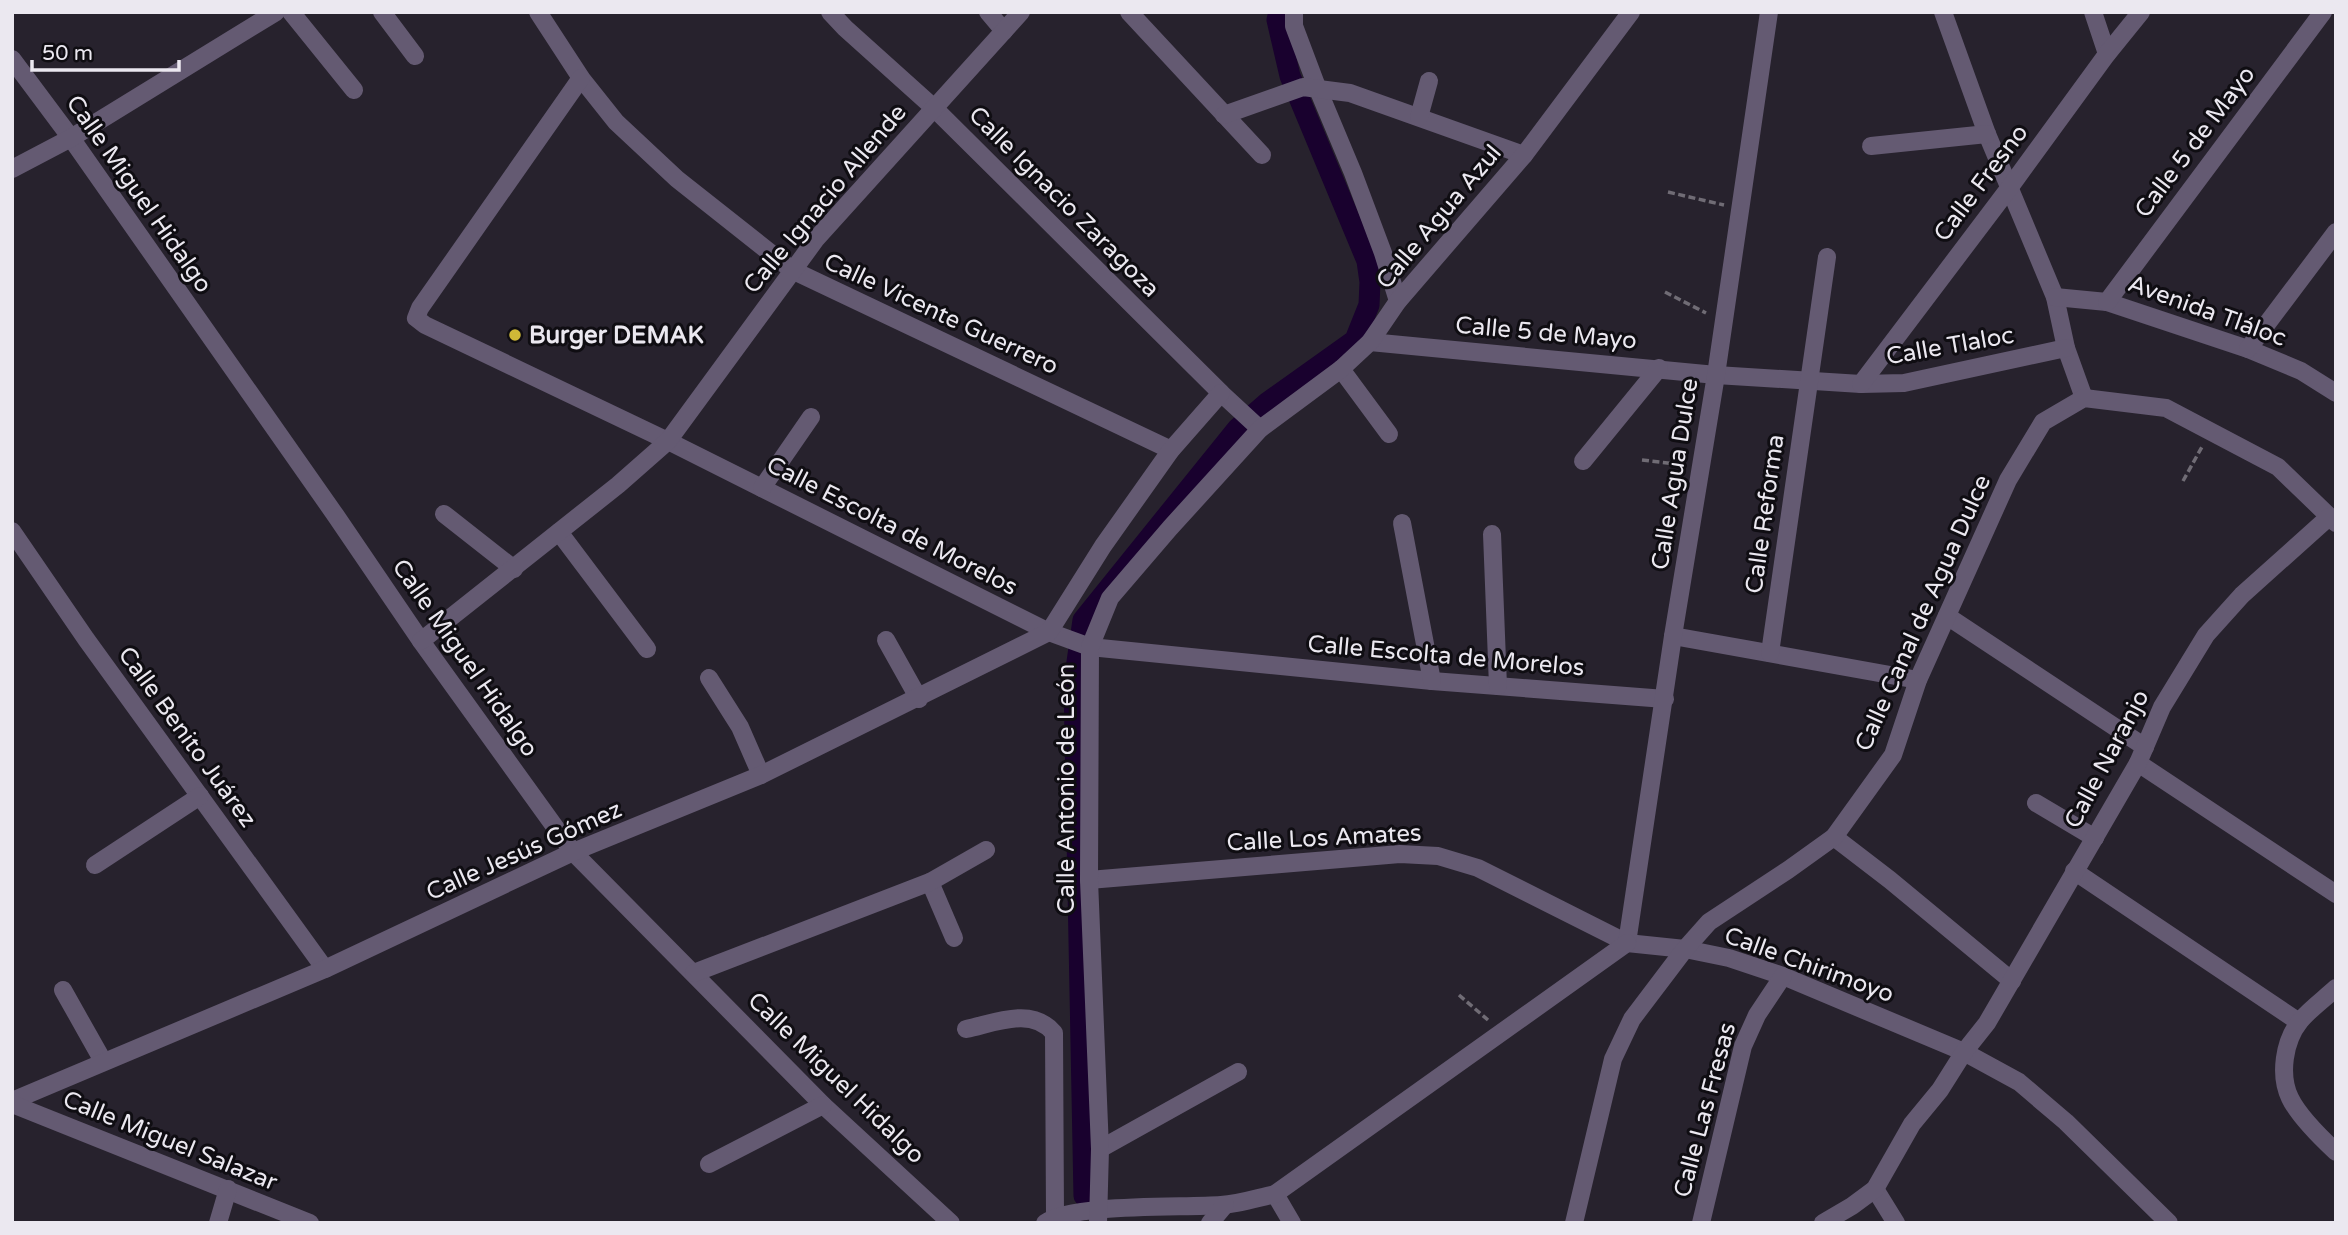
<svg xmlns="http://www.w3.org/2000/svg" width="2348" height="1235" font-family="'Varela Round',sans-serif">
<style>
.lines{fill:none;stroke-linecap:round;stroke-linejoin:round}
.canal{stroke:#19012e;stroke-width:21}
.path{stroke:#706c75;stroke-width:3.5;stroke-dasharray:7 3.5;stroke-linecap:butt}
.minor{stroke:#645a72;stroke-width:18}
.poi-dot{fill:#cfb837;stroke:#0f0d12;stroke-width:2.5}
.labels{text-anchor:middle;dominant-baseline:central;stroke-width:6;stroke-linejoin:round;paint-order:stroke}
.street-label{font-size:24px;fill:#ebe8f0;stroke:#0f0d12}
.poi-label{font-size:24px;font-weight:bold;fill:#ebe8f0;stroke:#0f0d12;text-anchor:start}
</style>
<rect width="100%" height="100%" fill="#27222d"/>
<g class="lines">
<path class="canal" d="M1084,1196L1074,683L1083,620L1237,429L1268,402L1355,340L1369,305L1370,282L1367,261L1290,76L1277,20L1279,12"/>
<g class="path">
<path d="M1668,192L1724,205"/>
<path d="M1665,292L1706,313"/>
<path d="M1642,460L1685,465"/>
<path d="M2183,481L2203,445"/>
<path d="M1459,995L1488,1020"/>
</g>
<g class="minor">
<path d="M291,12L354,90"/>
<path d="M382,12L415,56"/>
<path d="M538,12L581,78L616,122L677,179L792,270L1171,450"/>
<path d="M830,12L845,28L934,108L1221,393L1260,429"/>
<path d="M988,12L1004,31"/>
<path d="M1129,12L1262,155"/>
<path d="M1294,12V26L1317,87L1353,173L1383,253L1398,301"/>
<path d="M1943,12L1987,134L2055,297L2066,348L2084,398"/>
<path d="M2093,12L2107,54"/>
<path d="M12,59L71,138L336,516L421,641L573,852L823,1105L951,1223"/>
<path d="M581,78L420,308L416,318L425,325L668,441L1049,632L1090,647L1432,681L1665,699"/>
<path d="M1224,115L1303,87L1350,93L1524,155"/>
<path d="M1419,117L1429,81"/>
<path d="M1871,146L1987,134"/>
<path d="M12,169L71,138L276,12"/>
<path d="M2055,297L2107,302L2248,349L2301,371L2336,393"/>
<path d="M2107,302L2323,12"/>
<path d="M1370,342L1716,375L1861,384L1904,383L2066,348"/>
<path d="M2248,349L2336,232"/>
<path d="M1341,369L1389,434"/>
<path d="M1861,384L2010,187L2107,54L2141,12"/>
<path d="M1583,461L1659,368"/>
<path d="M762,488L811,417"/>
<path d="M444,514L514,569"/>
<path d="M1402,523L1432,681"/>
<path d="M12,531L86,639L325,969"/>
<path d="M559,532L647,649"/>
<path d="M1492,534L1498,686"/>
<path d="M1947,616L2145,747"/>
<path d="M1673,636L1918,680"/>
<path d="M886,640L919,699"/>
<path d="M421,641L618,485L668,441L816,239L1021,12"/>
<path d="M1770,653L1827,257"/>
<path d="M709,678L740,727L761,775"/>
<path d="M2138,763L2336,894"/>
<path d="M2036,803L2095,838"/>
<path d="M1834,837L1890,880L2012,981"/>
<path d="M95,865L200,796"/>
<path d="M2074,871L2299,1022"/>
<path d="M1089,880L1400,854L1438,856L1478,868L1627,943L1685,949L1729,958L1783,976L1964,1052L2019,1082L2066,1122L2169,1223"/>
<path d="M930,882L954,938"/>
<path d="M1627,943L1673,636L1716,375L1769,12"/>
<path d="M694,973L930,882L986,850"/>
<path d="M2336,988C2324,999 2310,1009 2300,1021C2284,1041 2279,1075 2290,1098C2299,1117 2321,1138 2336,1152"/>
<path d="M63,990L103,1061"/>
<path d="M966,1029C995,1023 1032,1006 1054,1033L1055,1216"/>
<path d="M12,1101L325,969L573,852L761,775L1049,632L1103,546L1171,450L1221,393"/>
<path d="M12,1104L310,1223"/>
<path d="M1100,1149L1238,1072"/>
<path d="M709,1164L823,1105"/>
<path d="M1875,1189L1896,1223"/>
<path d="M1275,1194L1292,1223"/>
<path d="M218,1223L228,1189"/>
<path d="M1045,1223C1073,1203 1182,1208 1221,1205C1239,1204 1257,1198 1275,1194L1627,943"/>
<path d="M1098,1223L1100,1149L1089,880L1090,647L1110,598L1170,528L1260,429L1341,369L1370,342L1398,301L1524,155L1631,12"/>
<path d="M1210,1223L1225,1205"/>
<path d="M1574,1223L1613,1059L1632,1019L1685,949L1709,922L1788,870L1834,837L1893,755L1918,680L2008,480L2043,422L2084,398L2166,408L2278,467L2336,523"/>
<path d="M1701,1223L1743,1046L1757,1015L1783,976"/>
<path d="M1823,1223L1852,1206L1875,1189L1912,1124L1940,1090L1964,1052L1987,1023L2138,763L2162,707L2206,635L2242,595L2329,517"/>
</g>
</g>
<circle class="poi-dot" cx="515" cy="335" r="7"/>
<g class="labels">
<g class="street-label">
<text transform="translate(2195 142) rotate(-53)">Calle 5 de Mayo</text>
<text transform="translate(1981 183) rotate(-53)">Calle Fresno</text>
<text transform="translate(139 194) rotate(55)">Calle Miguel Hidalgo</text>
<text transform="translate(825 199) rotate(-50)">Calle Ignacio Allende</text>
<text transform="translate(1064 202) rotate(45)">Calle Ignacio Zaragoza</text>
<text transform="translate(1439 217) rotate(-50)">Calle Agua Azul</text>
<text transform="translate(2207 311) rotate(20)">Avenida Tláloc</text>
<text transform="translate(941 314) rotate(25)">Calle Vicente Guerrero</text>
<text transform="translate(1546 333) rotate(5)">Calle 5 de Mayo</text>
<text transform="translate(1950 346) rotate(-10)">Calle Tlaloc</text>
<text transform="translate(1675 474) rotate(-81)">Calle Agua Dulce</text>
<text transform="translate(1765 514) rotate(-82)">Calle Reforma</text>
<text transform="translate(892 526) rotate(27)">Calle Escolta de Morelos</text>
<text transform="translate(1923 613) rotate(-66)">Calle Canal de Agua Dulce</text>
<text transform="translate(1446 656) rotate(5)">Calle Escolta de Morelos</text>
<text transform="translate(465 658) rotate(55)">Calle Miguel Hidalgo</text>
<text transform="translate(187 737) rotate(54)">Calle Benito Juárez</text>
<text transform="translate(2107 759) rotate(-62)">Calle Naranjo</text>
<text transform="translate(1066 789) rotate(-90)">Calle Antonio de León</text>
<text transform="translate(1324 838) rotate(-3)">Calle Los Amates</text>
<text transform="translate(524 851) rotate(-24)">Calle Jesús Gómez</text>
<text transform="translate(1809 965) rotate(20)">Calle Chirimoyo</text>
<text transform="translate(836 1078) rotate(44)">Calle Miguel Hidalgo</text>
<text transform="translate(1705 1110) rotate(-75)">Calle Las Fresas</text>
<text transform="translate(170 1141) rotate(22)">Calle Miguel Salazar</text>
</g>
<g class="poi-label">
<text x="529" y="335">Burger DEMAK</text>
</g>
</g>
<rect width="2348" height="1235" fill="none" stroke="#ebe8f0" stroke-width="28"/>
<path d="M32 60v10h147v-10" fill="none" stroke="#ebe8f0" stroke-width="3.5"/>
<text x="42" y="60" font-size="21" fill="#ebe8f0" stroke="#0f0d12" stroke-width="5" paint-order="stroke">50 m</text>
</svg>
